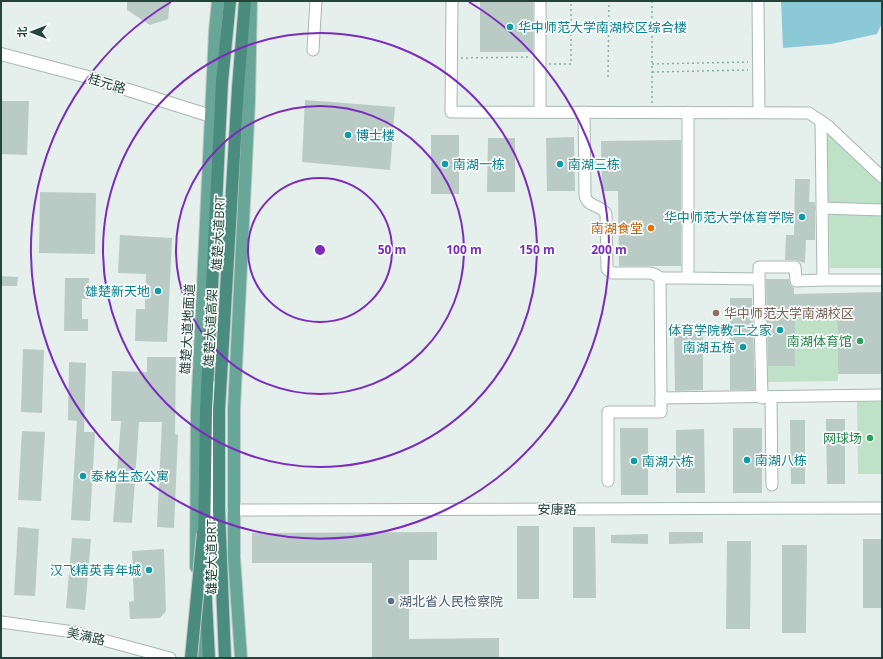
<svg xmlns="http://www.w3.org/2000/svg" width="883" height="659" font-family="'Open Sans','Noto Sans SC',sans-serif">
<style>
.green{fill:#bee1c8}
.water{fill:#8cc9d6}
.building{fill:#bacac4}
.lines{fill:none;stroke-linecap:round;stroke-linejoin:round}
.service-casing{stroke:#a7b8b3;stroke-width:8}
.minor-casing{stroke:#a7b8b3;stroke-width:13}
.tertiary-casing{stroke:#a7b8b3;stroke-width:14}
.primary-casing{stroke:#c1cac8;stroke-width:14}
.trunk-casing{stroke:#c1cac8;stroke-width:14}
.path{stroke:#84b4a6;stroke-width:1.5;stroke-dasharray:2 3;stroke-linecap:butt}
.service{stroke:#fff;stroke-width:5.5}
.minor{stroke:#fff;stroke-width:11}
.tertiary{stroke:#fff;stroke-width:12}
.primary{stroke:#68a797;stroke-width:12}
.trunk{stroke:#4a8c7e;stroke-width:12}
.trunk-bridge-casing{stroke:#c1cac8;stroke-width:14;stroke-linecap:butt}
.trunk-bridge{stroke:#4a8c7e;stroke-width:12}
.ring{fill:none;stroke:#7b2cbf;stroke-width:2}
.culture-dot{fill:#0f9aa8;stroke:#f7fbf9;stroke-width:1.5}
.food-dot{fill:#e8710a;stroke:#f7fbf9;stroke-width:1.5}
.education-dot{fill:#8d6e63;stroke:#f7fbf9;stroke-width:1.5}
.leisure-dot{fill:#2e9e5b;stroke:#f7fbf9;stroke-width:1.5}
.service-dot{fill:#5c6f8a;stroke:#f7fbf9;stroke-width:1.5}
.labels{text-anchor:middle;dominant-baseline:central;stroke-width:3.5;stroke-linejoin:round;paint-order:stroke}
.culture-label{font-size:13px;fill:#0d838f;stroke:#f7fbf9;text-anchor:start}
.street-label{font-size:13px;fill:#23433b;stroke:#f7fbf9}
.food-label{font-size:13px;fill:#c56008;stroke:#f7fbf9;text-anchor:end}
.education-label{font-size:13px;fill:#785e54;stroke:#f7fbf9;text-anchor:start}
.leisure-label{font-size:13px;fill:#27864d;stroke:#f7fbf9;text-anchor:end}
.service-label{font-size:13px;fill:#4e5e75;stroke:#f7fbf9;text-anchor:start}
.centre{fill:#7b2cbf;stroke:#f7fbf9;stroke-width:2}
.ring-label{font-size:12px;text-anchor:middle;font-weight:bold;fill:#7b2cbf;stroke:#f7fbf9;stroke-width:3.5;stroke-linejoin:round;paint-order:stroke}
</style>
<rect width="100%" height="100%" fill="#e5efeb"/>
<g class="green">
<path d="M826,132L882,184V206L827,203Z"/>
<path d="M829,213L882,214V268H830Z"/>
<path d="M794,294H797L798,309H837L838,381L766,382V366H795Z"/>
<path d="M857,402H882V474H858Z"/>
</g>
<path class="water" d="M781,1H882V23L877,34L831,44L783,48Z"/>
<g class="building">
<path d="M127,1H170L168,19L150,25L127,10Z"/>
<rect x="480" y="1" width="53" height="51"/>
<path d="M305,100L395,107L390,170L302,162Z"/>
<path d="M1,101H29L27,155L1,154Z"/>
<rect x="431" y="135" width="28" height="59"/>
<path d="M574,137L575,191H547L546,138Z"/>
<path d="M488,138H515V192H487Z"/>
<path d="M681,140V266H619L618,191H602L601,141Z"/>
<path d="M795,179H810L809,202H815V240H806L805,263L795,260H785L786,235H794Z"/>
<path d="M40,192L96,193L95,254L39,253Z"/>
<path d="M120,235L172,238L167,342L135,341L136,309H145L146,274L118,273Z"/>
<path d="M1,276L18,277L17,286H1Z"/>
<path d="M65,278H89L88,299H82V319H88V331H64Z"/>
<path d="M766,279H789L790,285L794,288V294L882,292V374H838L837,309H795V366H768Z"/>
<path d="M730,298H752L755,390H730Z"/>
<path d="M674,324H703V390L675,391Z"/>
<path d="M23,349L44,350L42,413L21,412Z"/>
<path d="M147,357H176L175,434L178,435L174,528L157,527L162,422H139L132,523L113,522L121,421H111L112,371L147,372Z"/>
<path d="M69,362L86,363L84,432H95L90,521L71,520L77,421L68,420Z"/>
<path d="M826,419H845V484H827Z"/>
<path d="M790,420H805V484H791Z"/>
<path d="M620,428H648V495H621Z"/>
<rect x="733" y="428" width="29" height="65"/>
<path d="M704,429L705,493H676V430Z"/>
<path d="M22,431L45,432L41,501L18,500Z"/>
<rect x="517" y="526" width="22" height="73"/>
<path d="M18,527L39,529L35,596L14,595Z"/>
<path d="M573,527H595L596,598H573Z"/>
<path d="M437,532V560H409V639L499,638V658H372V563H252V533Z"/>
<path d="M669,532H703V543L669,544Z"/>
<path d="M648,534V544L611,543V535Z"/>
<path d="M72,538L91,539L85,610L66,608Z"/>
<rect x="863" y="539" width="19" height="69"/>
<path d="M727,541H751L750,629H726Z"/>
<path d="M782,545H807L806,633H782Z"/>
<path d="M164,549L166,611L160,618L130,619L129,602L134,601L132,551Z"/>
</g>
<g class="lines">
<defs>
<path id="service" d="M210,570L213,384"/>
<g id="minor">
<path d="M452,1L451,112L809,113L828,126L882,177"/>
<path d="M540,1V112"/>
<path d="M758,1L759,112"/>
<path d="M313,50L316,1"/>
<path d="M584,112L585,195C587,208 601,204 606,214L607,269L612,273H650L656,275L660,278L661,398L882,395"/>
<path d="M821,121L823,280H882"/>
<path d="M822,208L882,210"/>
<path d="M660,278H688V112"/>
<path d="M688,278L759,279L762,398"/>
<path d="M759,279V267H795L796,281L823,280"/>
<path d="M771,398L772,485"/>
<path d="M608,481V412H661V398"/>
<path d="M233,510L882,508"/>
<path d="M1,622L74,632L170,658"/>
</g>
<path id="tertiary" d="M1,54L84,76L211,116"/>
<g id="primary">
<path d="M196,567L197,413L215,31L218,1"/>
<path d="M198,626L199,658"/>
<path d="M241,658L234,557V409L249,101L251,1"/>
</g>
<g id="trunk">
<path d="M204,543L206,411L222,82L230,1"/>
<path d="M204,563L209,658"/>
<path d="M225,658L219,511V410L238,88L245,1"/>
</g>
</defs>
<use href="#service" class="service-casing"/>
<use href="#minor" class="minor-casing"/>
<use href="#tertiary" class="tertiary-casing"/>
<use href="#primary" class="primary-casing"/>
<use href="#trunk" class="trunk-casing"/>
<g class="path">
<path d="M461,58L530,57"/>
<path d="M549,64H571V1"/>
<path d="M652,64L748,62"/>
<path d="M652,72L748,70"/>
<path d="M608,77L609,1"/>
<path d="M652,103V1"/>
</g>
<use href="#service" class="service"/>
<use href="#minor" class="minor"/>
<use href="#tertiary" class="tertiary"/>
<use href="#primary" class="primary"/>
<use href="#trunk" class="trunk"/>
<defs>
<path id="trunk-bridge" d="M191,658L203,534"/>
</defs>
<use href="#trunk-bridge" class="trunk-bridge-casing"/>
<use href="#trunk-bridge" class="trunk-bridge"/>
</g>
<g class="ring">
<circle cx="320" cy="250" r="72"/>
<circle cx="320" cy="250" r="144"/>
<circle cx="320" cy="250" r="217"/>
<path d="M469 2A289 289 0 1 1 171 2"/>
</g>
<g class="culture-dot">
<circle cx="510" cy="27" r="4"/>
<circle cx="348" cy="135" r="4"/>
<circle cx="445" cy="164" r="4"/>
<circle cx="560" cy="164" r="4"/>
<circle cx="802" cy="217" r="4"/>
<circle cx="158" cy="291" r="4"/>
<circle cx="780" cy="330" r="4"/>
<circle cx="743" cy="347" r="4"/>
<circle cx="747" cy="460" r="4"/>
<circle cx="634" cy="461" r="4"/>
<circle cx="83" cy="476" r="4"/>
<circle cx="149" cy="570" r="4"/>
</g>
<circle class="food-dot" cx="651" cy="228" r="4"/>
<circle class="education-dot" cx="716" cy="313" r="4"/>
<g class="leisure-dot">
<circle cx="860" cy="341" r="4"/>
<circle cx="870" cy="438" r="4"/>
</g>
<circle class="service-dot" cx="391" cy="601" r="4"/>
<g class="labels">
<g class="culture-label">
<text x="518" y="27">华中师范大学南湖校区综合楼</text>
<text x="356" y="135">博士楼</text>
<text x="453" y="164">南湖一栋</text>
<text x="568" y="164">南湖三栋</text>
<text x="794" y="217" text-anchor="end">华中师范大学体育学院</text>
<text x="150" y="291" text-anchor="end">雄楚新天地</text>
<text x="772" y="330" text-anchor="end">体育学院教工之家</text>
<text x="735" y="347" text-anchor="end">南湖五栋</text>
<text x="755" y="460">南湖八栋</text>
<text x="642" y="461">南湖六栋</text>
<text x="91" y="476">泰格生态公寓</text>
<text x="141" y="570" text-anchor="end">汉飞精英青年城</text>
</g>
<g class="street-label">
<text transform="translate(107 83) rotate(17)">桂元路</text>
<text transform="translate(218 233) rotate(-87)">雄楚大道BRT</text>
<text transform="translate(210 328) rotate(-87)">雄楚大道高架</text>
<text transform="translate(187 329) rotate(-87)">雄楚大道地面道</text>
<text x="557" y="509">安康路</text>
<text transform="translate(211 557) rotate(-90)">雄楚大道BRT</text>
<text transform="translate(86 636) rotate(13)">美满路</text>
</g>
<g class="food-label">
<text x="643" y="228">南湖食堂</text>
</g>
<g class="education-label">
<text x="724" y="313">华中师范大学南湖校区</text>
</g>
<g class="leisure-label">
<text x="852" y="341">南湖体育馆</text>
<text x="862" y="438">网球场</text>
</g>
<g class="service-label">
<text x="399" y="601">湖北省人民检察院</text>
</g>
</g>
<circle cx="320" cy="250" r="6" class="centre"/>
<g class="ring-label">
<text x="392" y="254">50 m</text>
<text x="464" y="254">100 m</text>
<text x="537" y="254">150 m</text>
<text x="609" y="254">200 m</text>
</g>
<rect width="883" height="659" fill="none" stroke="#23433b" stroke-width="4"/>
<g transform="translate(32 32) rotate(270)" stroke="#f7fbf9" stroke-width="3" paint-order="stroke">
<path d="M0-3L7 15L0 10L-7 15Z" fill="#23433b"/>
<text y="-6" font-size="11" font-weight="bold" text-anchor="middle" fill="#23433b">北</text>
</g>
</svg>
